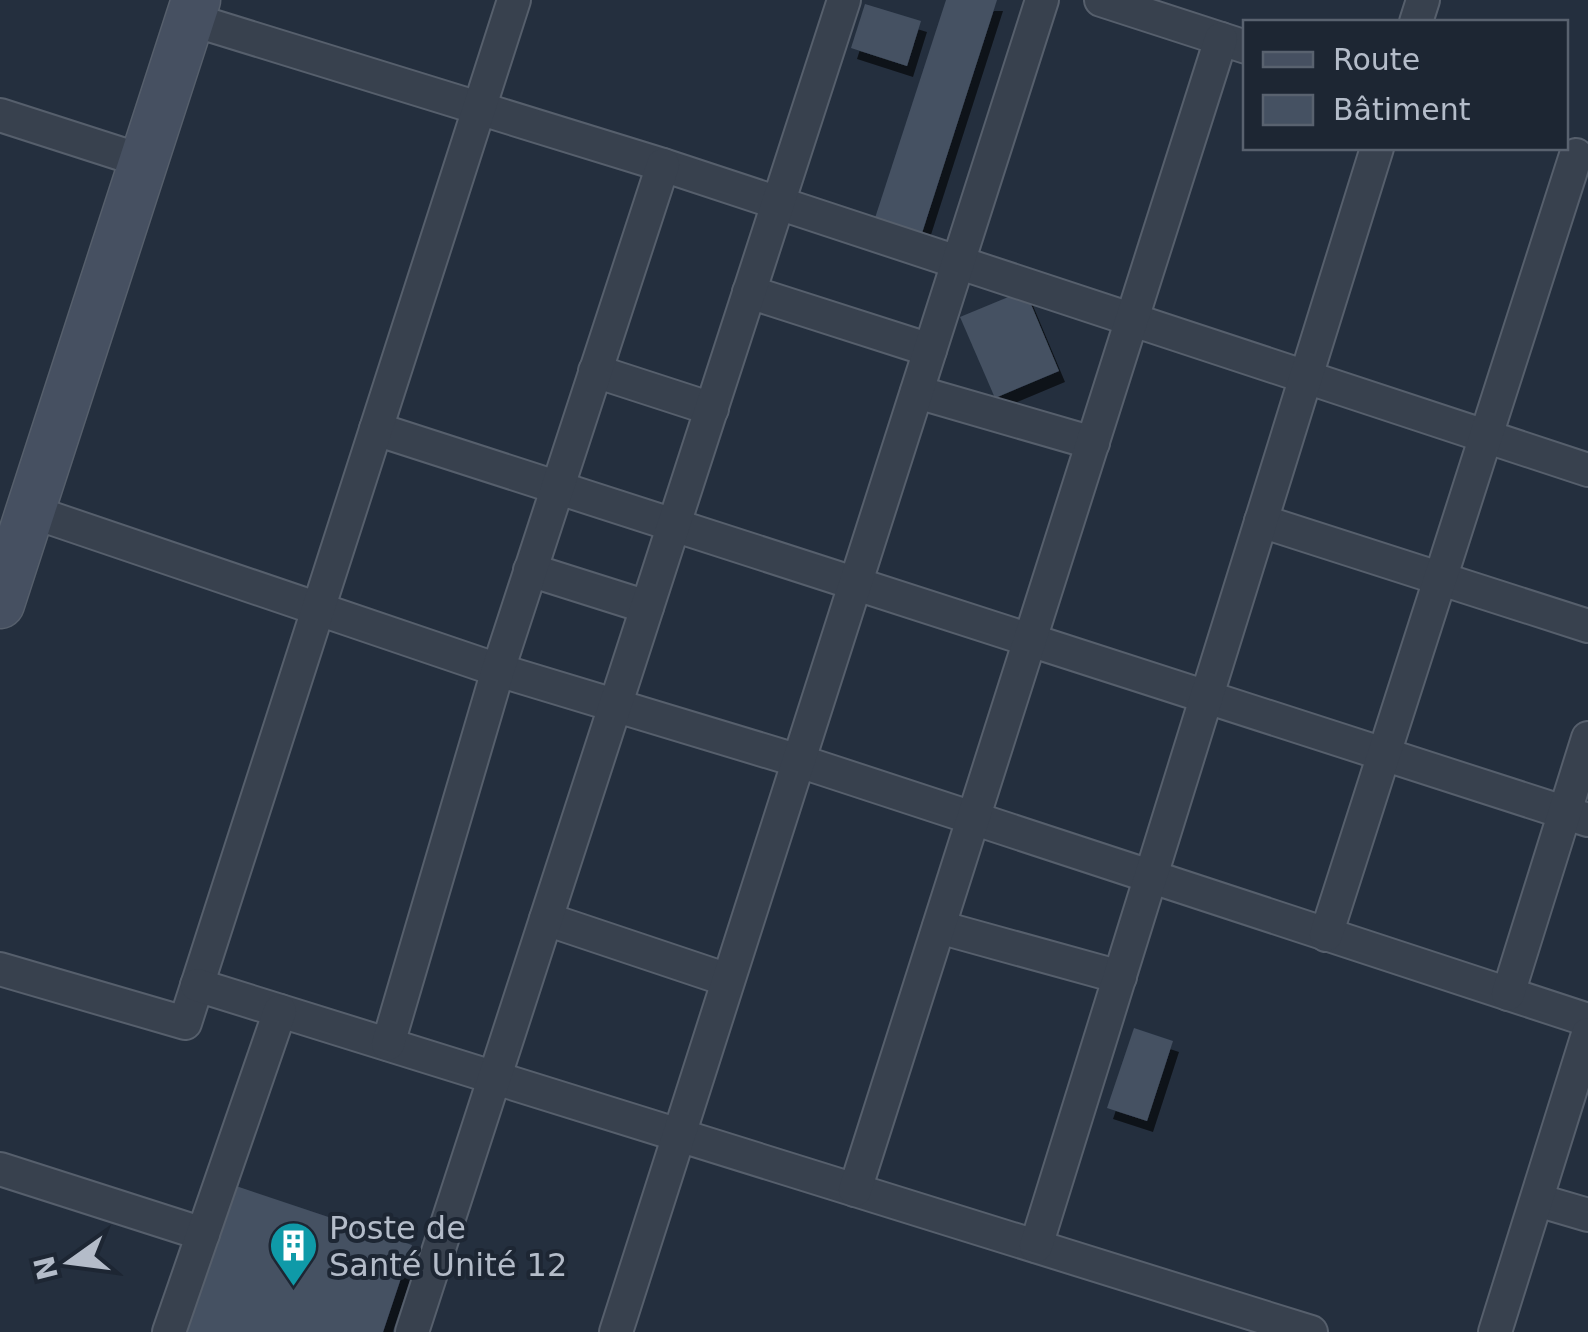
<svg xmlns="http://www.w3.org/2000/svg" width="1588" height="1332" font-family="'DejaVu Sans',sans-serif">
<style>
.building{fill:#455162;filter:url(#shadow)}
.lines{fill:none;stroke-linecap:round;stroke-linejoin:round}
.street-casing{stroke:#565f6c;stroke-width:36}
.secondary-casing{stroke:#565f6c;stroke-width:51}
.street{stroke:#38414e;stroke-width:32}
.secondary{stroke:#465061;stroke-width:48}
.labels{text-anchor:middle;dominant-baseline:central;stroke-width:8;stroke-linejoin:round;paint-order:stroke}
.poi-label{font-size:32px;fill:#b4bcc9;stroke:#1d2633;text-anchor:start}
</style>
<defs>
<filter id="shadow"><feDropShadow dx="6" dy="11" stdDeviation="0" flood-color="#0009"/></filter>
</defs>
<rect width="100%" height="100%" fill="#242f3e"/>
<g class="building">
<path d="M946,0H997L922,233L875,218Z"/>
<path d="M865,4L921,21L907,66L851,48Z"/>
<path d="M1025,290L1059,371L995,398L960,317Z"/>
<path d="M1134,1028L1173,1041L1147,1121L1107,1108Z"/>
<path d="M230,1184L412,1245L383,1332H176Z"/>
</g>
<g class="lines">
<defs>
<g id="street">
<path d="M1101,0L1246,47"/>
<path d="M190,19L663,165L1588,470"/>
<path d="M1416,22L1423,0"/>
<path d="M0,115L143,161"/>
<path d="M749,292L930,350"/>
<path d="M595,371L712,409"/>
<path d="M917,392L1093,443"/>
<path d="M376,429L1588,820"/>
<path d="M30,511L498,670L799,761L1588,1020"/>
<path d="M1261,521L1588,626"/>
<path d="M530,570L647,607"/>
<path d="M546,919L728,980"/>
<path d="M939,927L1120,977"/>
<path d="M1326,935L1576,155"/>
<path d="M0,969L185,1023L514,0"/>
<path d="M197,985L1311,1332"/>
<path d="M1508,994L1588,738"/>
<path d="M388,1044L498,670L663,165"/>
<path d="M0,1169L203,1234"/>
<path d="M855,1190L1221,39"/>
<path d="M1537,1200L1588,1215"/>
<path d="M1036,1246L1377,148"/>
<path d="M169,1332L280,1011"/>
<path d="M412,1332L844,0"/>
<path d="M616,1332L1042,0"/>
<path d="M1495,1332L1588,1034"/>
</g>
<path id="secondary" d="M0,604L196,0"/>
</defs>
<use href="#street" class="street-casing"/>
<use href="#secondary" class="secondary-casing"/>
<use href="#street" class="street"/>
<use href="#secondary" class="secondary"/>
</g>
<defs>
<symbol id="building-pin" viewBox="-11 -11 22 30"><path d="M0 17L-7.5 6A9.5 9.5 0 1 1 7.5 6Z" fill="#0f9aa8" stroke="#1d2633"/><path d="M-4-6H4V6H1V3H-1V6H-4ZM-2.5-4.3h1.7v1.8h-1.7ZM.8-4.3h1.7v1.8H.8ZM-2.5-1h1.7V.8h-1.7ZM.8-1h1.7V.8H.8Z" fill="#fff"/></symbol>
</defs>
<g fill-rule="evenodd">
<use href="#building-pin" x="266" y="1218" width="55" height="75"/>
</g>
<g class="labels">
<g class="poi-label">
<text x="329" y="1228">Poste de<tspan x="329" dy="37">Santé Unité 12</tspan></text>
</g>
</g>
<rect x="1243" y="20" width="325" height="130" fill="#1d2633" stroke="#59626f" stroke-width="2.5"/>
<rect x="1263" y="52" width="50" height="15" fill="#465061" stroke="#59626f" stroke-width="2.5"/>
<text x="1333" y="70" font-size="30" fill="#b4bcc9">Route</text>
<rect x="1263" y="95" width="50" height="30" fill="#455162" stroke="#59626f" stroke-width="2.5"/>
<text x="1333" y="120" font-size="30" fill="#b4bcc9">Bâtiment</text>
<g transform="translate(70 1262) rotate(256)" stroke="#1d2633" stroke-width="8" paint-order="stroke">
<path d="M0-8L18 38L0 25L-18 38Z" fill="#b4bcc9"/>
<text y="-15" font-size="28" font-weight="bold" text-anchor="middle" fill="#b4bcc9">N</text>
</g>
</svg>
